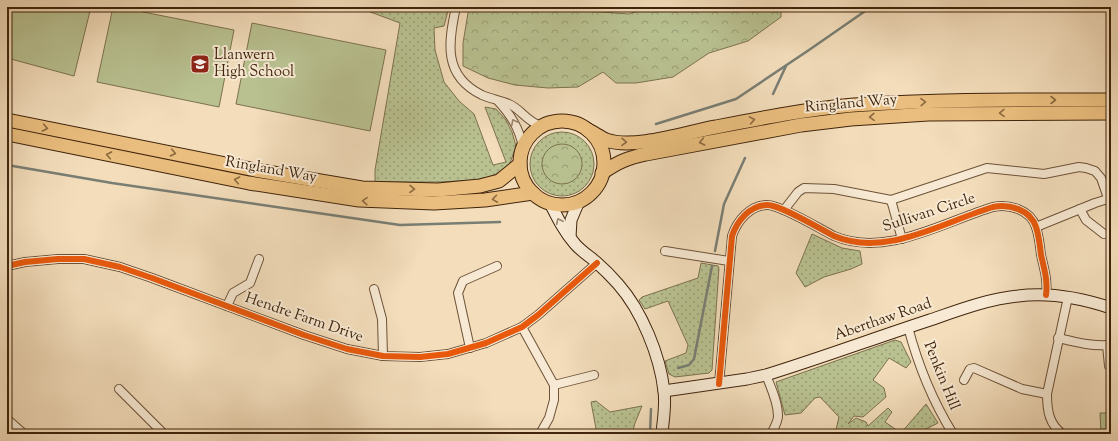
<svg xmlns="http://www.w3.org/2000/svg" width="1118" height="441" font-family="'Sorts Mill Goudy',serif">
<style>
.green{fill:url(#green-dots);stroke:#7c724e}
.forest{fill:url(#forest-crowns);stroke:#7c724e}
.pitch{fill:#b9c191;stroke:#7c724e}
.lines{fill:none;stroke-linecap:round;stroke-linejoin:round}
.stream{stroke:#797e74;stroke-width:2.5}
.street-casing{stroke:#6d5238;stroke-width:10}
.secondary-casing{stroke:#40240c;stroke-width:13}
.primary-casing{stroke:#40240c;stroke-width:15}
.street{stroke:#f7e9d3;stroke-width:8}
.secondary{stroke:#f7e9d3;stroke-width:11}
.primary{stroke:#eabe7e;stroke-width:13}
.cycleway-casing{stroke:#f7e9d3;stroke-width:8}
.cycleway{stroke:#e8590c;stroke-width:6}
.oneway{stroke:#8c693f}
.oneway2{stroke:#9c8670}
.labels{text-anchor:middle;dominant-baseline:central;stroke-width:4;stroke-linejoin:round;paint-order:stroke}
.poi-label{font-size:15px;fill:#40240c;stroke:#f7e9d3;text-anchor:start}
.street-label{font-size:15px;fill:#40240c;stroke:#f7e9d3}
</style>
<defs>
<pattern id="green-dots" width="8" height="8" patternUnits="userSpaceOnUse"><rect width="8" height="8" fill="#b9c191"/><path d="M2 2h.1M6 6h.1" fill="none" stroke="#989d75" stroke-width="1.8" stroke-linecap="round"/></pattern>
<pattern id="forest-crowns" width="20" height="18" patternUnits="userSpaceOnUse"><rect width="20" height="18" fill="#b9c191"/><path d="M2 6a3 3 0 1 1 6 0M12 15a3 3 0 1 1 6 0" fill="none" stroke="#989d75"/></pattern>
</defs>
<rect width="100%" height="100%" fill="#f3ddbb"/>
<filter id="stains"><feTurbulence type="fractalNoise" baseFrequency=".005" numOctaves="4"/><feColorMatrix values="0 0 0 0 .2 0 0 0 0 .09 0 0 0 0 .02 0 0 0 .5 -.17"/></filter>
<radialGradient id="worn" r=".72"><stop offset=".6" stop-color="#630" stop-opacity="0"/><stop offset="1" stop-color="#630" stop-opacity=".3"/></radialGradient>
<g class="green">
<path d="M357,7H449L444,26L434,28L435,50L444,82L459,101L474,114L493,165L506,162L485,107L496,109L506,120L512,132L516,146L509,166L493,176L477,180L439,182H375V170L400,23Z"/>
<circle cx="562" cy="164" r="32"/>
<path d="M812,234L842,248L860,251L862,264L851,269L824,277L805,287L796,273Z"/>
<path d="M701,263L718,266L719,268L712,370L709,373L675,377L669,374L665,361L686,353L688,345L668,301L645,309L639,300L642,297L698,278Z"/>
<path d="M895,340L901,342L911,362L906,368L889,358L873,380L884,388L886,397L863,417L854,416L848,424L856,418L866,422L868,426L888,408L892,412L885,422L901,433L926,404L938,423L924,430L919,434H835L839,417L820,397L815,398L801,413L785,415L776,382Z"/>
<path d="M596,401L610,412L642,406L635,423L632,434H597L591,402Z"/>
</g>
<g class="forest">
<path d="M469,7H585L587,11L629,14L647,7H781V17L748,41L709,53L673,77L636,83H616L603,72L578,87L548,88L515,85L488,78L463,66V43Z"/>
<circle cx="562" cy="164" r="20"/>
</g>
<g class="pitch">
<path d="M7,7H91L74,76L7,58Z"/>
<path d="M113,7H118L234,30L219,107L97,82Z"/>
<path d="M252,23L386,50L370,131L236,104Z"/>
<path d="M1100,413H1111V434H1101Z"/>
</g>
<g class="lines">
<g class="stream">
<path d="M773,94L786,66"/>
<path d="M656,124L736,99L809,50L871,7"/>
<path d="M7,165L112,183L400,225L500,222"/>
<path d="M715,251L724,204L745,158"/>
<path d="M678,368L689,365L694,359L712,266"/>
<path d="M650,434L651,409"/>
</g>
<defs>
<g id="street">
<path d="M456,7C448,43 443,76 482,95C491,99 500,100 509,104C521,109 526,121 541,126"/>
<path d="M498,101C511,115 519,128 523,147"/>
<path d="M891,200L902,239"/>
<path d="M1080,209L1086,220L1104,234"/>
<path d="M784,210L798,192L804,188L834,189L891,200L987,168L1044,174L1079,167L1086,168L1095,171L1101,178L1108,198"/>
<path d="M1036,227L1095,203L1111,198"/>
<path d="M665,251L729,261"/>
<path d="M7,266L25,262L58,259H84L120,267L152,278L304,335L347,349L383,356L420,357L448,354L486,343L522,327L538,315L597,263"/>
<path d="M374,289L382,319L383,356"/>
<path d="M227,306L233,293L250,283L259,259"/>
<path d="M522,327L554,385V400L549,418L540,434"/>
<path d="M908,327C918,365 932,400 953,434"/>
<path d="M1058,338C1075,342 1090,346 1107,345L1109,366"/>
<path d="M470,348L458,293L463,281L497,266"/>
<path d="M766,375C771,388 778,402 778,416C778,422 774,428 771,434"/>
<path d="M964,380L970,369L974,368L1022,389L1047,394"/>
<path d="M719,384L732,236C737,221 750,205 767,205C781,205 820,229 834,236C886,258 943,222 993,207C1009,204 1030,209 1036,227C1039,236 1040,246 1041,255C1044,268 1048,281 1046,295"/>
<path d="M554,385L594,375"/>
<path d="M119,389L164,434"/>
<path d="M7,419L24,434"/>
<path d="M1063,434C1049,425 1047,410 1047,394L1068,297"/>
</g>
<g id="secondary">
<path d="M550,203C558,219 564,231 575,244C581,251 589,256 596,262C604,269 611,276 618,284C642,311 660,356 664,391C666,406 663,420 662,434"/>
<path d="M570,237L571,220L579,201"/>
<path d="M664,391L747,379L766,375C821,358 875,338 930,320C959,310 988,299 1018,296C1050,292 1081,298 1111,308"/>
</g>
<g id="primary">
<path d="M7,120L255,170L362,188L438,190L480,186L499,181L520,164"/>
<circle cx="562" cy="163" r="42"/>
<path d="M588,130C594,133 600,137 606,140C635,150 687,132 716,127C762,118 808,109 854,105C939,99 1025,100 1111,100"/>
<path d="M7,134L249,183L359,200L434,203L485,200L533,193"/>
<path d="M602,173C618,162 627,158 646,154L801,125L851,119L928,114L1111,113"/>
</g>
</defs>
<use href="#street" class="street-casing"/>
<use href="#secondary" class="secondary-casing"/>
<use href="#primary" class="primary-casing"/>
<use href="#street" class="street"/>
<use href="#secondary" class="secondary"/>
<use href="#primary" class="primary"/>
<defs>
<g id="cycleway">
<path d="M7,266L25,262L58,259H84L120,267L152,278L304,335L347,349L383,356L420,357L448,354L486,343L522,327L538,315L597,263"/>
<path d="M719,384L732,236C737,221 750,205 767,205C781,205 820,229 834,236C886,258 943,222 993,207C1009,204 1030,209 1036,227C1039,236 1040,246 1041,255C1044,268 1048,281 1046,295"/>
</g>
</defs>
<use href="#cycleway" class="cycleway-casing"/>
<use href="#cycleway" class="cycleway"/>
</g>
<defs><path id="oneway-chevron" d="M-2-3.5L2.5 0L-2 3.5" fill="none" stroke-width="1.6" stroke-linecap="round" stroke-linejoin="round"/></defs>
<g class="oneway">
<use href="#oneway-chevron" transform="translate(1053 100)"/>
<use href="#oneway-chevron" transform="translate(923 102) rotate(-2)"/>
<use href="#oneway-chevron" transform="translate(1002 113) rotate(179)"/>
<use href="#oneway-chevron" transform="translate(872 117) rotate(177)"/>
<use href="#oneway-chevron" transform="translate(752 120) rotate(-10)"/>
<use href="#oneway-chevron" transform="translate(45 128) rotate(11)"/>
<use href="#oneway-chevron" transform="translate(624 142) rotate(1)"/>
<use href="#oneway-chevron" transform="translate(702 142) rotate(169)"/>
<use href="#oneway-chevron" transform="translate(173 153) rotate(12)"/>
<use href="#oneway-chevron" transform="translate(109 155) rotate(-169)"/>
<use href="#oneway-chevron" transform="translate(237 180) rotate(-169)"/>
<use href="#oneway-chevron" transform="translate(412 189) rotate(1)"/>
<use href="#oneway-chevron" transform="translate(495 199) rotate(172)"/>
<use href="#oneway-chevron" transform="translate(365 201) rotate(-178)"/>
</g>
<g class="oneway2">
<use href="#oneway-chevron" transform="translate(514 122) rotate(-117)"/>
<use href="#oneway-chevron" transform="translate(559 221) rotate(-115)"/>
</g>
<defs>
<symbol id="school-square" viewBox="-11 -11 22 22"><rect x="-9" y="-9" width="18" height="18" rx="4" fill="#8f2418" stroke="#f7e9d3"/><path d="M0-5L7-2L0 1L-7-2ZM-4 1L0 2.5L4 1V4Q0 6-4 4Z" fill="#fff"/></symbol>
</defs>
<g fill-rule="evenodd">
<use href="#school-square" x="189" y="53" width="22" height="22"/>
</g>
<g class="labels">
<g class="poi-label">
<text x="214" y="55">Llanwern<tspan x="214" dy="17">High School</tspan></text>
</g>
<g class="street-label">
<text transform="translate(851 104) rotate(-5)">Ringland Way</text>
<text transform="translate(271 170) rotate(10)">Ringland Way</text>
<text transform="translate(929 213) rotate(-18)">Sullivan Circle</text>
<text transform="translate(304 318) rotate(19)">Hendre Farm Drive</text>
<text transform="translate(883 320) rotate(-19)">Aberthaw Road</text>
<text transform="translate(941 376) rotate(68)">Penkin Hill</text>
</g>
</g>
<rect width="1118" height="441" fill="none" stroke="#f3ddbb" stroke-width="24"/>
<rect x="8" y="8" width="1102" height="425" fill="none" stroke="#40240c" stroke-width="2"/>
<rect x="12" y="12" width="1094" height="417" fill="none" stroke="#40240c"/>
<rect width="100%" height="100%" filter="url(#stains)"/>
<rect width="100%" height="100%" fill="url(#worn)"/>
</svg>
